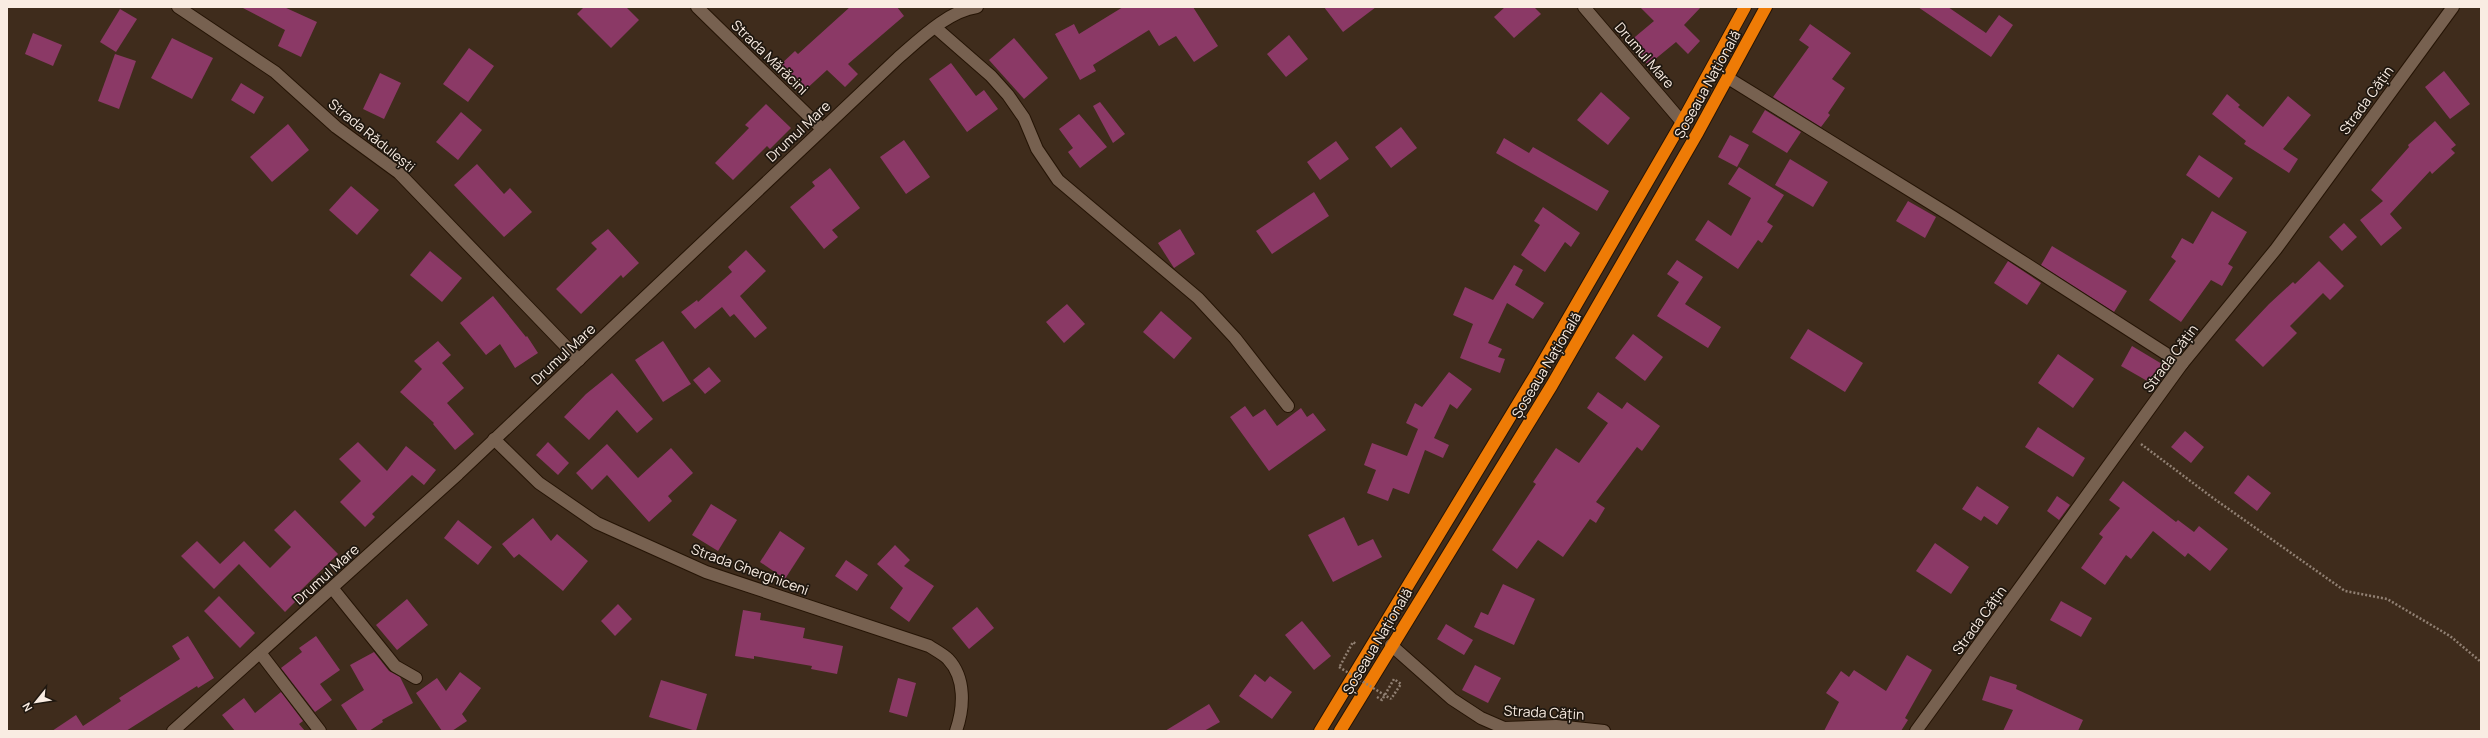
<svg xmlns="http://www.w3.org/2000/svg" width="2488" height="738" font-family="Manrope,sans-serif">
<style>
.building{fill:#8b3966}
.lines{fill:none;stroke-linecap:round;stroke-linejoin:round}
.street-casing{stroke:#251405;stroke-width:14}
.secondary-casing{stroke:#251405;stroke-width:14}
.highway-casing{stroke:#251405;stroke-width:14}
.path{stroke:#918073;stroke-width:2.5;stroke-dasharray:2 2;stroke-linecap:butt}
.street{stroke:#776150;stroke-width:12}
.secondary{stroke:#776150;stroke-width:12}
.highway{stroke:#ee7b06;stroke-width:12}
.path-bridge{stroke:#918073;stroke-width:2.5;stroke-dasharray:2 2;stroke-linecap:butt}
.labels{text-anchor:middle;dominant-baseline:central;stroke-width:3.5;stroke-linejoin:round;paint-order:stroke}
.street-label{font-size:14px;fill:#f9ece2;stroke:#1f170f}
</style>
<rect width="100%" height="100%" fill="#3f2c1c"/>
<g class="building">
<path d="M241,7H284L317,22L301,57L278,46L285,30Z"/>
<path d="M584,7H626L639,20L611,48L577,14Z"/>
<path d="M850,7H897L904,16L848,64L858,74L845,87L827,70L803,92L779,66L795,51L798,54Z"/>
<path d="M1123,7H1193L1218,46L1194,62L1176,36L1159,46L1149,30L1093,65L1096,71L1080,80L1055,34L1074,24L1079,34Z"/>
<path d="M1324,7H1376L1343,32Z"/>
<path d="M1505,7H1534L1541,14L1514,38L1494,17Z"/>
<path d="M1640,7H1701L1684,25L1700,41L1688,54L1676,42L1648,65L1629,42L1654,21Z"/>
<path d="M1918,7H1948L1986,33L1999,15L2013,25L1991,57Z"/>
<path d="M120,9L137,19L116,52L100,42Z"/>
<path d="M1810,24L1851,53L1832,79L1845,88L1828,113L1830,115L1821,127L1773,97L1809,47L1799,40Z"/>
<path d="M33,33L62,45L53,66L25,54Z"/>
<path d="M1289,35L1308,59L1286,77L1267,54Z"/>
<path d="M172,38L213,58L192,99L151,78Z"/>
<path d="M1014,38L1048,78L1024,99L989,60Z"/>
<path d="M469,48L494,66L468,102L443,84Z"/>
<path d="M115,54L136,61L119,109L98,101Z"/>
<path d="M951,63L976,96L984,90L998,109L967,132L929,79Z"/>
<path d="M2444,71L2470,104L2450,119L2425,87Z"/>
<path d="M380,73L401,83L384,119L363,109Z"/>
<path d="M241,83L264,97L254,114L231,100Z"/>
<path d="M1601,92L1630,118L1608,145L1577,120Z"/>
<path d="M2227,94L2240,105L2238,107L2263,127L2288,96L2311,115L2283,149L2298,159L2289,173L2244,144L2246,141L2212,114Z"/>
<path d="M1100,102L1125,134L1113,143L1093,106Z"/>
<path d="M766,104L791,128L770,149L767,146L733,180L715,163L749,128L745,125Z"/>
<path d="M1765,110L1801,132L1787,153L1752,132Z"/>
<path d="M461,112L482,130L458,160L436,142Z"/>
<path d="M1079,114L1107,147L1080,168L1068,152L1073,148L1059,129Z"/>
<path d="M2435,121L2456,145L2451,149L2455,153L2432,174L2430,171L2390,214L2402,228L2381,246L2360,220L2383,201L2371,190L2409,147L2408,145Z"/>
<path d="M288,124L309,150L272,182L250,157Z"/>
<path d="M1401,127L1417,148L1391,168L1375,147Z"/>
<path d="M1730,135L1749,145L1737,167L1718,157Z"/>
<path d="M1504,138L1529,153L1533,147L1609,191L1597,211L1496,153Z"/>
<path d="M904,140L930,177L906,194L880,157Z"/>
<path d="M1336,141L1349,159L1320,180L1307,162Z"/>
<path d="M2199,155L2233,178L2219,198L2186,175Z"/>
<path d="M1790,159L1828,182L1813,207L1775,185Z"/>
<path d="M477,164L504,194L510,188L532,212L504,237L454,185Z"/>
<path d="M1739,167L1784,195L1767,222L1773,226L1762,243L1758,240L1738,269L1695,240L1708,220L1731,236L1751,198L1728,184Z"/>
<path d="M830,168L860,208L832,230L838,237L824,249L790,207L815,186L812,182Z"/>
<path d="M351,186L379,210L357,235L329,210Z"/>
<path d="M1314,192L1329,216L1272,254L1256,231Z"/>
<path d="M1908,201L1936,217L1925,238L1896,221Z"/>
<path d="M1543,207L1580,233L1571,247L1565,242L1545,272L1521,255L1540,225L1534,221Z"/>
<path d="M2212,211L2247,232L2228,264L2233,267L2222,286L2211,280L2181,322L2149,300L2176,261L2171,257L2182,238L2193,244Z"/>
<path d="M2344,223L2357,237L2342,251L2329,237Z"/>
<path d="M608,229L639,263L623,278L621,275L581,314L556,289L597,249L591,243Z"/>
<path d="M1180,229L1195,254L1174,268L1158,243Z"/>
<path d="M2052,246L2127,291L2114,312L2041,265Z"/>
<path d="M746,250L766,271L740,296L767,328L755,338L734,314L730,317L722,307L695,329L681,312L697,300L698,302L732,272L728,267Z"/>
<path d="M430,251L462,278L442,302L410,275Z"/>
<path d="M1677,260L1703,277L1685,304L1721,327L1708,348L1657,316L1679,282L1667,274Z"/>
<path d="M2008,261L2041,283L2027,305L1994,283Z"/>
<path d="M2319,261L2344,286L2330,300L2323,293L2290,326L2297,333L2263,367L2235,340L2269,304L2293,282L2295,284Z"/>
<path d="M1514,265L1523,270L1515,285L1544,303L1533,319L1507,303L1488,343L1502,349L1498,357L1505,359L1500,373L1460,358L1473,324L1453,315L1465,287L1493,300Z"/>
<path d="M493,296L526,337L527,336L538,353L515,368L500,344L486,355L460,323Z"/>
<path d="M1067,304L1085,324L1064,343L1046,322Z"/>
<path d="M1161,311L1192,338L1174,359L1143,332Z"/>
<path d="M1808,329L1863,363L1845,392L1790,358Z"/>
<path d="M1633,334L1663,357L1645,381L1615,358Z"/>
<path d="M438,341L451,355L442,363L464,388L447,403L474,434L455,450L433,424L434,423L400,392L422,369L414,361Z"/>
<path d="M663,341L691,384L663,402L635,360Z"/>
<path d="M2132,346L2167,367L2156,386L2121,366Z"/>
<path d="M2058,354L2094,379L2073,408L2038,383Z"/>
<path d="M709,367L721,381L705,394L693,380Z"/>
<path d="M1449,372L1472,389L1457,409L1450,404L1434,438L1449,445L1443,458L1425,450L1409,494L1393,488L1388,501L1367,493L1376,470L1364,465L1372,443L1407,456L1418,429L1406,423L1415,403L1422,407Z"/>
<path d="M612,373L653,419L637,433L617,410L589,440L564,417L586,394Z"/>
<path d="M1598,392L1622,409L1627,402L1660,426L1642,451L1637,447L1596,502L1605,508L1596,523L1590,519L1563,557L1538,540L1517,569L1492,550L1536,484L1533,482L1556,448L1579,463L1608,423L1587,408Z"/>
<path d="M1245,406L1253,417L1265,409L1277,426L1301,408L1307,417L1313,413L1326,430L1269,471L1230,417Z"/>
<path d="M2038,427L2085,458L2073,477L2025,447Z"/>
<path d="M2185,431L2204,447L2191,463L2171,447Z"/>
<path d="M358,442L387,471L406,446L436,470L424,485L412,475L372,514L375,517L365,527L340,502L361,481L339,459Z"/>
<path d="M548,442L569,463L558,475L536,455Z"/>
<path d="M607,444L638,478L671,448L693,473L668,496L672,501L649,522L607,475L592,490L576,473Z"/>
<path d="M2248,475L2271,493L2257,511L2234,493Z"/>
<path d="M2123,481L2176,522L2178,520L2194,532L2199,526L2228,549L2210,571L2188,553L2185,557L2153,531L2131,559L2126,555L2105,585L2081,568L2103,537L2099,534L2120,508L2109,500Z"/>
<path d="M1977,486L2009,507L1997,525L1984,516L1981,521L1962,509Z"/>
<path d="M2057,496L2070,505L2059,520L2047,511Z"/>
<path d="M711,504L737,520L718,551L692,535Z"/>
<path d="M295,510L338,554L299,592L302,595L285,612L239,564L214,589L181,556L197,541L220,564L244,541L270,568L291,547L274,530Z"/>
<path d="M1344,517L1358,546L1373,539L1382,557L1333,582L1308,535Z"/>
<path d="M533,518L551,541L557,534L588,561L563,591L519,554L514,558L502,544Z"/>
<path d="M458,520L492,547L478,565L444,538Z"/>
<path d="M780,531L805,548L785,579L760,562Z"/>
<path d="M1935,543L1969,567L1951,594L1916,571Z"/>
<path d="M895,545L910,560L904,566L934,586L909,622L890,608L903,588L877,564Z"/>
<path d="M846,560L868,575L857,591L835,576Z"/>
<path d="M1503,584L1535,599L1514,645L1474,627L1481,612L1488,615Z"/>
<path d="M219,596L255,633L240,648L204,611Z"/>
<path d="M407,599L428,625L397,650L376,625Z"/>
<path d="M2061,601L2092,618L2081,637L2050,620Z"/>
<path d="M618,604L632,619L615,636L601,621Z"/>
<path d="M977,607L994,628L969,649L952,628Z"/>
<path d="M743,610L761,613L760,620L805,628L803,638L843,646L837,674L811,669L812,666L754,656V659L735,656Z"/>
<path d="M1302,621L1331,656L1314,670L1285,635Z"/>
<path d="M1446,624L1473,640L1464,655L1437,639Z"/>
<path d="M188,636L214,678L198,688L197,686L126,731H52L76,715L83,726L121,701L119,698L180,659L172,646Z"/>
<path d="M316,636L340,670L320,684L332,700L315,712L281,668L302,652L299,648Z"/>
<path d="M374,652L389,671L400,677L413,703L382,720L383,722L369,731H358L341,705L364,690L350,665Z"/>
<path d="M1907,655L1932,670L1905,718L1908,720L1901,731H1824L1839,702L1826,693L1841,671L1849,677L1854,670L1886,691Z"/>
<path d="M1475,665L1501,678L1488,703L1462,690Z"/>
<path d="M460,672L481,688L462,714L467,721L452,731H442L416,693L437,678L446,691Z"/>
<path d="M1255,674L1265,682L1270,676L1292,692L1272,719L1239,696Z"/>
<path d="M1990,676L2017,685L2016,689L2083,720L2078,731H2003L2013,710L1982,700Z"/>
<path d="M898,678L916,683L907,717L889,712Z"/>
<path d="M661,680L707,694L696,731L649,717Z"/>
<path d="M281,692L303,721L299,724L305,731H235L222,715L244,698L255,713Z"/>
<path d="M1209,704L1220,722L1204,731H1165Z"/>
</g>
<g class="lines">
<defs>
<g id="street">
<path d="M178,7L275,72L336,127L399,173L579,360"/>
<path d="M697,7L822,129"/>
<path d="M1584,7L1682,122"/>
<path d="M936,28L991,76L1008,95L1024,118L1037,149L1058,180L1198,298L1235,338L1288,406"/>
<path d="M1728,78L1953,217L2182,364"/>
<path d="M494,439L539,483L597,523L706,572L929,646C935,650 943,654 948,659C966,678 964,708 956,731"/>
<path d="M333,589L395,666L416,678"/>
<path d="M1391,645L1452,699L1481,718L1504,728L1556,726L1604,731"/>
<path d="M261,654L320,731"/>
<path d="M1916,731L2182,364L2276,249L2453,7"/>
</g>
<path id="secondary" d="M173,731L458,474L898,58C920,39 948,11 977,7"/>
<g id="highway">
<path d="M1320,731L1536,374L1682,122L1745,7"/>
<path d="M1340,731L1552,385L1698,132L1766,7"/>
</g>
</defs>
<use href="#street" class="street-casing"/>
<use href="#secondary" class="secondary-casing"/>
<use href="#highway" class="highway-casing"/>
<g class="path">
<path d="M2141,444L2213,498L2345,591L2387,599L2450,636L2481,662"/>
<path d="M1340,666L1353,642L1356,644"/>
<path d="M1377,697L1382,700L1394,679L1401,684L1391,699"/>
</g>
<use href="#street" class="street"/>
<use href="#secondary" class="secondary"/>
<use href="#highway" class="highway"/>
<path class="path-bridge" d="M1339,667L1391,699"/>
</g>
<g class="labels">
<g class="street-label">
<text transform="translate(1645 55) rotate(49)">Drumul Mare</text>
<text transform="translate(770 57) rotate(44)">Strada Mărăcini</text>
<text transform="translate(1707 84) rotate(-61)">Șoseaua Națională</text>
<text transform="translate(2366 100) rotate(-54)">Strada Cățin</text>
<text transform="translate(798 131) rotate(-43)">Drumul Mare</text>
<text transform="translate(372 135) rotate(39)">Strada Rădulești</text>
<text transform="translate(563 354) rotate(-43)">Drumul Mare</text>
<text transform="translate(2170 358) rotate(-53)">Strada Cățin</text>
<text transform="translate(1546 365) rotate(-59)">Șoseaua Națională</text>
<text transform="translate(750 569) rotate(20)">Strada Gherghiceni</text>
<text transform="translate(326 574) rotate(-42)">Drumul Mare</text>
<text transform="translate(1979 620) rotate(-54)">Strada Cățin</text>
<text transform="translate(1377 641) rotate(-59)">Șoseaua Națională</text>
<text transform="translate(1544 712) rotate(3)">Strada Cățin</text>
</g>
</g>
<rect width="2488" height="738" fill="none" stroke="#f9ece2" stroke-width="16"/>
<g transform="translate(36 702) rotate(240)" stroke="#1f170f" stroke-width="3" paint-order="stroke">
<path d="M0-3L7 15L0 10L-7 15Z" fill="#f9ece2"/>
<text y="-6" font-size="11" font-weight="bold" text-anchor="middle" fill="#f9ece2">N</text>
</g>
</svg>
